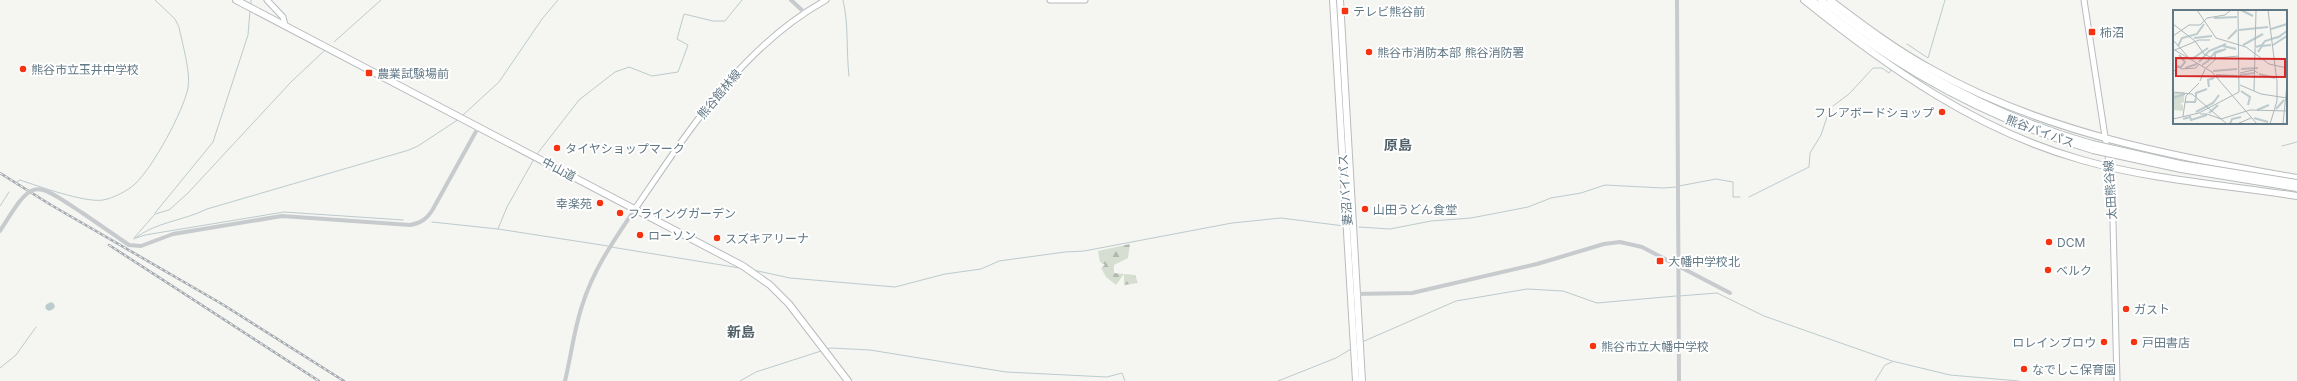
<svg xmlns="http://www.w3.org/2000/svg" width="2297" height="381" font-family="Inter,'Noto Sans JP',sans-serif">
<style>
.forest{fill:url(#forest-firs)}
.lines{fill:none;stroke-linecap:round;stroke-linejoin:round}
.stream{stroke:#bccbce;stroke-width:1}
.river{stroke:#bccbce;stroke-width:7}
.major-casing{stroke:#b7bcbf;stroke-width:7}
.highway-casing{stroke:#b8bcbe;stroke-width:8}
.minor{stroke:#c7cbcd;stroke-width:4}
.major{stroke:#fff;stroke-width:5}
.highway{stroke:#fff;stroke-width:6}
.rail-casing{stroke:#a4abb0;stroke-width:2.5}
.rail{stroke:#fff;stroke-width:1;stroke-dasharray:3;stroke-linecap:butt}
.highway-bridge-casing{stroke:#b8bcbe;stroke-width:8;stroke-linecap:butt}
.minor-bridge{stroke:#c7cbcd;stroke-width:4}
.highway-bridge{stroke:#fff;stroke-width:6}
.poi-dot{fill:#f53311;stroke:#fff;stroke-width:1.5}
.labels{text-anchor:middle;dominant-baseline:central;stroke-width:4;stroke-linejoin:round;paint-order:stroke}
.poi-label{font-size:12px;fill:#617885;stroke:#fff;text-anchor:start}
.street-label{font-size:12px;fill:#617885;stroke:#fff}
.quarter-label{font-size:14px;font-weight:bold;fill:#506069;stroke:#fff}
.inset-river{fill:none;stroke:#bccbce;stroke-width:2}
.inset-road{fill:none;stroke:#adb8bc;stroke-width:1}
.view{fill:#d62828;fill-opacity:0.15;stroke:#d62828;stroke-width:2}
.inset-edge{fill:none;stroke:#617885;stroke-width:2}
</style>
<defs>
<pattern id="forest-firs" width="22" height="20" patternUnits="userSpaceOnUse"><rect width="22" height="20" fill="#d6ded1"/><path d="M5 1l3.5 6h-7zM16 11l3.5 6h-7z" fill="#b1b9af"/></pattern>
</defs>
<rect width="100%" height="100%" fill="#f5f5f1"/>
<path class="forest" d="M1130,244L1128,258L1114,265V273L1135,275L1138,283L1124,285V274L1116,285L1106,277L1101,268L1105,265L1100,262L1098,251Z"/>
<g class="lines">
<g class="stream">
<path d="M843,0C849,25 846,50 849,76"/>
<path d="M251,5V0"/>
<path d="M334,42L381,0"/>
<path d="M1907,44L1928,58L1945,0"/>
<path d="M1833,106L1849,94L1873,68H1882L1889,73L1891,70"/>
<path d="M463,115L499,82L542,19L558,0"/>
<path d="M2282,146L2297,142"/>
<path d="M537,154L579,100L615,72L629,67L652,76L678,72L688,45L677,39L684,14L713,21H725L742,0"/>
<path d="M17,182L20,180C38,186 85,203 103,200C114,198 127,191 135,184C153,167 183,112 188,88C191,72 182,43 179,27L175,19L155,0"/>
<path d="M1679,186L1716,179L1733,182V197H1740"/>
<path d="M1749,197L1809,167L1810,153L1821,135L1829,111"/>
<path d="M0,206L9,192"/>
<path d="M155,213L213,142L248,35L250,11"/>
<path d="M432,222L498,229L608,246"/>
<path d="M1359,227L1390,229L1431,221L1471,218L1528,207L1551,198L1581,193L1605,185L1663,188L1676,187"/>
<path d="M498,229L507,207L534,159"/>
<path d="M134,238L155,214L169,210L188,193L291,82L325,50"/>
<path d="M136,238L145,235L284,212L403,220"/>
<path d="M134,239C155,222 183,221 207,209L409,150L418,146L459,119"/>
<path d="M611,247L740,268"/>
<path d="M753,270L790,278L895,287L945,274L981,269L999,261L1065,252L1084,251L1232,223L1281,218L1344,226"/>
<path d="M1679,296L1717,293L1764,316L1892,361L1950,375L2019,381"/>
<path d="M1362,342L1456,301L1527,289L1563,291L1597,303L1676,296"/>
<path d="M826,349L831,348L870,350L1006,372L1107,377L1122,373L1125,381"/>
<path d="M0,368L16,355L36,327"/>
<path d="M740,381L756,372L821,351"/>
<path d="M1278,381L1336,358L1351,349"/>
<path d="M1875,381L1885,365L1892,362"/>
</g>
<path class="river" d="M49,307L51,306"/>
<defs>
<g id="major">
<path d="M267,0L283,17L285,25"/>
<path d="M1050,0H1085"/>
<path d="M2084,0L2112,182L2117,381"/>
<path d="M635,209C688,132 741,47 826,0"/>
</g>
<g id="highway">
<path d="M236,0L743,266L770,285L789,304L848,381"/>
<path d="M1333,0L1356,381"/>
<path d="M1340,0L1362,381"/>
<path d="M1804,0C1888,68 1978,131 2082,160C2152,180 2226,185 2297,196"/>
<path d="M1812,0C1895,68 1989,120 2093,150"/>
<path d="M1821,0C1902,65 1992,116 2092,144"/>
<path d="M1830,0C1863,25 1896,50 1933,70C2043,132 2174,157 2297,178"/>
</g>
</defs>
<use href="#major" class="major-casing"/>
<use href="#highway" class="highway-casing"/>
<g class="minor">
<path d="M791,0L805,13"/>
<path d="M1677,0L1679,381"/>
<path d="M84,214L129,245L141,246L173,234L282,216L410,225C421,223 427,219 433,209L479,126"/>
<path d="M1352,294L1412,293L1537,264L1604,244L1620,242L1642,247L1730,293"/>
<path d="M565,381C571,356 574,330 582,306C593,270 614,240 635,209"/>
</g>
<use href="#major" class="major"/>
<use href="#highway" class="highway"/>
<defs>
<g id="rail">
<path d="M0,173L51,205L222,304L344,381"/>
<path d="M109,245L319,381"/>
</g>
</defs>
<use href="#rail" class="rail-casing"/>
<use href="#rail" class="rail"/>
<defs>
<g id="highway-bridge">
<path d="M2092,144L2180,164L2297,183"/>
<path d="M2093,150L2181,169L2297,188"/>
</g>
</defs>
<use href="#highway-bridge" class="highway-bridge-casing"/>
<path class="minor-bridge" d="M0,231C34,177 32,180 84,214"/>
<use href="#highway-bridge" class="highway-bridge"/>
</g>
<g class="poi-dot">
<rect x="1341" y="7" width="8" height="8" rx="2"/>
<rect x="2088" y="28" width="8" height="8" rx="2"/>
<circle cx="1369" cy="52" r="4"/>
<circle cx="23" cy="69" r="4"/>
<rect x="365" y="69" width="8" height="8" rx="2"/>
<circle cx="1942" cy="112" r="4"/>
<circle cx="557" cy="148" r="4"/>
<circle cx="600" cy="203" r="4"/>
<circle cx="1365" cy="209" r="4"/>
<circle cx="620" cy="213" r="4"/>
<circle cx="640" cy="235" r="4"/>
<circle cx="717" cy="238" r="4"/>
<circle cx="2049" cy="242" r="4"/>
<rect x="1656" y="257" width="8" height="8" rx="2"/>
<circle cx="2048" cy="270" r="4"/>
<circle cx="2126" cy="309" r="4"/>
<circle cx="2104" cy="342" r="4"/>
<circle cx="2134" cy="342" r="4"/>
<circle cx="1593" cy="346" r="4"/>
<circle cx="2024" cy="369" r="4"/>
</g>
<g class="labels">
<g class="poi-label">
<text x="1353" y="11">テレビ熊谷前</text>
<text x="2100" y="32">柿沼</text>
<text x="1377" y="52">熊谷市消防本部 熊谷消防署</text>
<text x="31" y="69">熊谷市立玉井中学校</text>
<text x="377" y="73">農業試験場前</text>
<text x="1934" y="112" text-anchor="end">フレアボードショップ</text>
<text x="565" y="148">タイヤショップマーク</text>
<text x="592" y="203" text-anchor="end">幸楽苑</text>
<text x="1373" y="209">山田うどん食堂</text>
<text x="628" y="213">フライングガーデン</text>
<text x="648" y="235">ローソン</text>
<text x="725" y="238">スズキアリーナ</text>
<text x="2057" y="242">DCM</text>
<text x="1668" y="261">大幡中学校北</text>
<text x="2056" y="270">ベルク</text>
<text x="2134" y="309">ガスト</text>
<text x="2096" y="342" text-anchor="end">ロレインブロウ</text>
<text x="2142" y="342">戸田書店</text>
<text x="1601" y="346">熊谷市立大幡中学校</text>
<text x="2032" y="369">なでしこ保育園</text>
</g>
<g class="street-label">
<text transform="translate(719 94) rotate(-50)">熊谷館林線</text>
<text transform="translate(2040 131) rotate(20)">熊谷バイパス</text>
<text transform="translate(559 169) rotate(28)">中山道</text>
<text transform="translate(1345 190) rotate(-94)">妻沼バイパス</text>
<text transform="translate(2110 190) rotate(-94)">太田熊谷線</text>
</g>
<g class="quarter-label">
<text x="1398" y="144">原島</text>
<text x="741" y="331">新島</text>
</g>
</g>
<g transform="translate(2173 10)">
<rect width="114" height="114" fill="#f5f5f1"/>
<path d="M11,82V92L7,94L10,95V101L0,100V83Z" fill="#d6ded1"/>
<path class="inset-river" d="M68,0L80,6M41,8L64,7M98,19L114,14M66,20L95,17M21,28L39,26M104,28L114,21M55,29L64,20M70,35L90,24M100,35L114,26M5,36L9,28L24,24L31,14M50,36L63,39M83,37L89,35L92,31L108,26M85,42L89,36L98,35M42,48V43L53,39M19,49L35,38M26,52L36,41L53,34M29,55L35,51L42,42L49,40M4,56L8,57L12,52L6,45M12,58L24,54M68,59L85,58M40,61L64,59M86,64L102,68M43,65L64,66M67,65L81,63M36,77L35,70L41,68M68,81L77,87L75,95M23,87V83L34,79M0,88L12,84M12,92H22L23,88M103,99L111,90M84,100L96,95M23,102L40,93L46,85M36,103L45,95M81,108L95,112M10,109L17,107L18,110L34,105M57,114L59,109L68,107"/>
<path class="inset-road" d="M24,0L43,28L73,37L96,54L114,58M95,0L104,72V91L97,114M0,14L22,31L31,44L41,49M0,26L16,15H27L34,8L52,5L58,0M0,30L16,48M0,39L39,62L84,114M2,40L26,30H37M33,58L44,48L66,46M1,61L5,57L9,59L23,58L26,54M67,63L80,60L85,63M27,71L32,59M67,75L88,84L114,88M81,81L83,0M0,82L19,84L54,114M27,104H34L48,109L77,100L114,101M10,106L13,86L26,73M0,109L26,103L66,82L65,0M64,114L78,108M110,114L114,74"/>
<path class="view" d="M3,48L112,49V67L3,66Z"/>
<rect width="114" height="114" class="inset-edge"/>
</g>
</svg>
